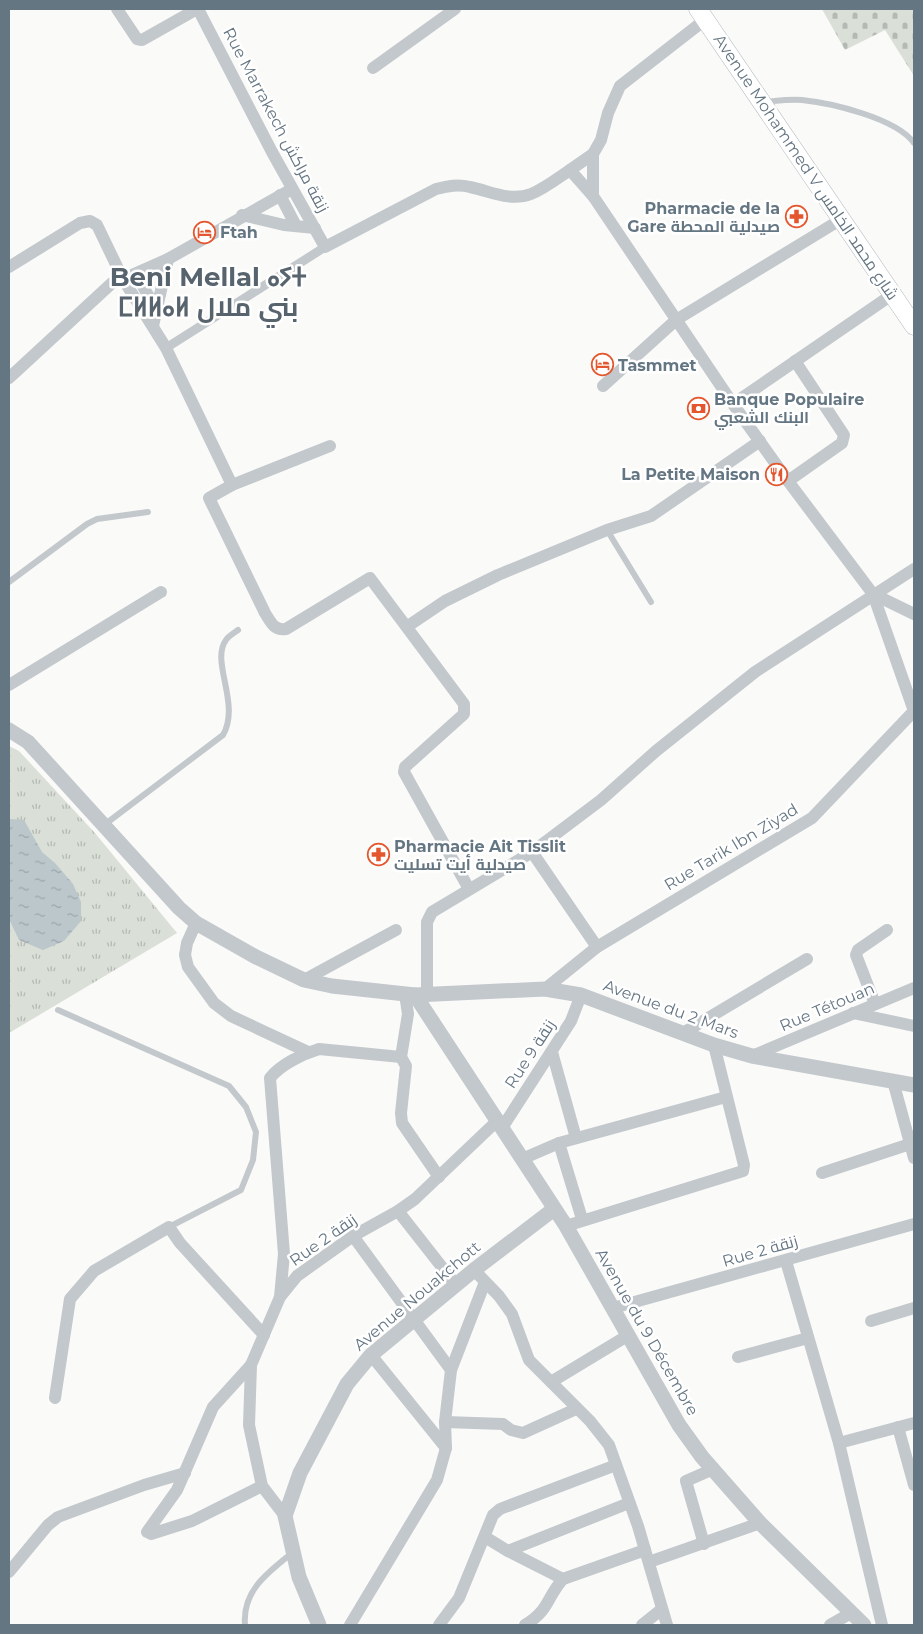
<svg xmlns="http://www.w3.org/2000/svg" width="923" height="1634" font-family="Montserrat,Cairo,'Noto Sans Tifinagh',sans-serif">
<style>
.cemetery{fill:url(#cemetery-stones)}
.park{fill:url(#park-tufts)}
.water{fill:url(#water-ripples)}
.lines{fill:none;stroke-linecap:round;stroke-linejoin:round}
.secondary-casing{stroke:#b3babf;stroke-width:19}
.service{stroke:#c3c8cc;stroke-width:6}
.pedestrian{stroke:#c3c8cc;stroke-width:9}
.minor{stroke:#c3c8cc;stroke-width:12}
.tertiary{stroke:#c3c8cc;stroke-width:15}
.secondary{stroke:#fff;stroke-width:18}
.labels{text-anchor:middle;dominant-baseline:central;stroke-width:5;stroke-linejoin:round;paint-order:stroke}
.street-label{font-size:16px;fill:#657683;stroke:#fff}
.poi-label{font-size:16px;font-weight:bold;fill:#657683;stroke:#fff;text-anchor:start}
.town-label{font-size:26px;font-weight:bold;fill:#57646e;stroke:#fff}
</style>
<defs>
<pattern id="cemetery-stones" width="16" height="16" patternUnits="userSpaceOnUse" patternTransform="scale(1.25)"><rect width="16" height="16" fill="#dadfd7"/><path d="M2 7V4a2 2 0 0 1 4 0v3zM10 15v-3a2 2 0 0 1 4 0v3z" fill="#b4b9b4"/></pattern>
<pattern id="park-tufts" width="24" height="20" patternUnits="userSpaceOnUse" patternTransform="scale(1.25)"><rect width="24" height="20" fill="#dadfd7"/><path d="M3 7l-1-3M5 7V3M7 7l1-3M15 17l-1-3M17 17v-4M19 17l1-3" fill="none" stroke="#b4b9b4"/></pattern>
<pattern id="water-ripples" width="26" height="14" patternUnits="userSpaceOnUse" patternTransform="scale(1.25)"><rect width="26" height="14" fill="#bbc7cb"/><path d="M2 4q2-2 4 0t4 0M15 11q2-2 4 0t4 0" fill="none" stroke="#9ca6aa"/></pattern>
</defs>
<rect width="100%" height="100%" fill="#fafaf8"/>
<path class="cemetery" d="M822,9H914V76L885,30L845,50Z"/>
<path class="park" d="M9,746L19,751L95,833L177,933L9,1033Z"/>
<path class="water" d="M9,819L24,820L42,852L55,863L73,884L81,902V921L64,941L43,950L19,940L9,919Z"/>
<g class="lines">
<defs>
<path id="secondary" d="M698,9L914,326"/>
</defs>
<use href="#secondary" class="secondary-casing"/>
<g class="service">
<path d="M763,102C776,101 789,99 802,100C831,103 896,118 914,143"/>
<path d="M607,530L651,602"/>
<path d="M9,582L87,524L97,519L148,512"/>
<path d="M104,825L223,735C241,704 210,661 226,640C228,636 234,633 238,630"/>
<path d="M58,1010L229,1086L246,1107L256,1132L253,1160L241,1190L169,1227"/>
<path d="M245,1625C242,1591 268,1572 292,1553"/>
</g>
<path class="pedestrian" d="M166,348L325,247"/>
<g class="minor">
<path d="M117,9L137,39L142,40L197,9"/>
<path d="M198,9L272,152L325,247L436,189C448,186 458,184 470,187C490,191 510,202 531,194C544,189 558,178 570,170L593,196L733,404L788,481L873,594L914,614"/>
<path d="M373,68L455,9"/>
<path d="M570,170L593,154L601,140L608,113L620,86L706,19"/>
<path d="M280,195L296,226"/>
<path d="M593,196V154"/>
<path d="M242,215L284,225L315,228"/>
<path d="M9,267L80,223L90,221L97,225L123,279L112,283L9,378"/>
<path d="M136,274L157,311"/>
<path d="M153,326L168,259"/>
<path d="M603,386L676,320L840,220"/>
<path d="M733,404L893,294"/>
<path d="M330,446L232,485L209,498L265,613C271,622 274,631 286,629L370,578L464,704V714L405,767L404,772L469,889"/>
<path d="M788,481L842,443L844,435L795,361"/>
<path d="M232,485L166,348L123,279L168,259L292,189"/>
<path d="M873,594L914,711"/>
<path d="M408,626L445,601L498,575L607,530L651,516L760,441"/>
<path d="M9,685L161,592"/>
<path d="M532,852L597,947"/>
<path d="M196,923L187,943L185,955L188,967L214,1003L231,1016L308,1052"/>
<path d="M304,980L396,930"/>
<path d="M545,989L597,947L812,818L914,711"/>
<path d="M405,994L408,1014L401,1057L406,1066L401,1113L402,1123L439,1177"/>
<path d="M427,994V922L432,912L532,852L601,800L656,751L755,672L914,569"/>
<path d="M875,1004L856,955L858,950L887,930"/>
<path d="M853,1013L914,1026"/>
<path d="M683,1033L807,959"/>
<path d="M552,1052L576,1138"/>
<path d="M752,1056L914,988"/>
<path d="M893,1081L914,1158"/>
<path d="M502,1128L571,1021L581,995"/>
<path d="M559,1143L582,1219"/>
<path d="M522,1159L559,1143L726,1097"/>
<path d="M822,1173L910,1144"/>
<path d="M398,1211L456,1285"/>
<path d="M566,1226L743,1171L744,1165L714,1045"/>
<path d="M353,1236L451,1370"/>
<path d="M786,1261L839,1443L882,1625"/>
<path d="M474,1270L499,1296L512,1314L529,1360L590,1421L609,1445L638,1526L667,1625"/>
<path d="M280,1297L284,1254L270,1078C281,1064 303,1054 319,1049L401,1057"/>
<path d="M613,1308L914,1224"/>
<path d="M871,1321L914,1308"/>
<path d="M371,1355L446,1448"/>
<path d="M738,1357L808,1338"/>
<path d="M251,1365L213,1407L177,1490L147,1532L151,1534L192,1521L262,1486"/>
<path d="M551,1382L627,1336"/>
<path d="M55,1398L70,1299L94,1271L169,1227L180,1243L264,1335"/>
<path d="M445,1422L503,1424L511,1430L523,1433L576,1409"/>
<path d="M898,1427L914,1485"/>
<path d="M839,1443L914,1423"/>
<path d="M285,1516L262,1486L249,1425L251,1365L280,1297L297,1276L353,1236L398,1211L415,1199L497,1121"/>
<path d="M485,1537L508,1551L629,1503"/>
<path d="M704,1544L686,1481L711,1470"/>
<path d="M508,1551L563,1579"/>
<path d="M649,1562L760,1523"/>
<path d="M9,1572L48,1525L58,1517L144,1485L185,1473"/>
<path d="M350,1625L437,1480L446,1448L445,1422L451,1370L485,1282"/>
<path d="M439,1625L459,1598L493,1515L500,1509L616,1465"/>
<path d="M525,1625C550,1610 546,1598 563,1579L645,1550"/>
<path d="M642,1625L662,1609"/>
<path d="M830,1625L851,1613"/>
</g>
<g class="tertiary">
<path d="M9,730L28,742L179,908L196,923L256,957L304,980L332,986L415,995L545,989L581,995L714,1045L752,1056L914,1085"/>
<path d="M415,995L566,1226L679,1425L702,1457L760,1523L864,1625"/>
<path d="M319,1625L299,1577L285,1516L300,1473L347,1384L371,1355L474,1270L554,1209"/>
</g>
<use href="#secondary" class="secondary"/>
</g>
<defs>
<symbol id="pharmacy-ring" viewBox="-11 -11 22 22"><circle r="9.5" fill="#fff" stroke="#e4572e" stroke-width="1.5"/><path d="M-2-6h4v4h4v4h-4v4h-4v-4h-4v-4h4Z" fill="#e4572e"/></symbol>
<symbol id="hotel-ring" viewBox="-11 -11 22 22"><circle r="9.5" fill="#fff" stroke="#e4572e" stroke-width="1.5"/><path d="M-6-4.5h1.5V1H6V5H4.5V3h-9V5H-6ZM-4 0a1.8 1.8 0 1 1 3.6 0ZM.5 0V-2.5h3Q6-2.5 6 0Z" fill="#e4572e"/></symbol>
<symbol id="bank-ring" viewBox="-11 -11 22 22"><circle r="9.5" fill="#fff" stroke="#e4572e" stroke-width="1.5"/><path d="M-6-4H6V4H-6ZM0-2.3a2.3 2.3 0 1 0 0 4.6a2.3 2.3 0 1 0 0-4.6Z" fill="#e4572e"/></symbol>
<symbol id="restaurant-ring" viewBox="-11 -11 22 22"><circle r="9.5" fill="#fff" stroke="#e4572e" stroke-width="1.5"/><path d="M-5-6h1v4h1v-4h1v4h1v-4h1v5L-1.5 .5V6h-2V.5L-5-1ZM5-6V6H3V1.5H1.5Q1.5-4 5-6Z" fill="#e4572e"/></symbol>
</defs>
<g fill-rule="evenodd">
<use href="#pharmacy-ring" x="784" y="204" width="25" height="25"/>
<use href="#hotel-ring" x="192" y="220" width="25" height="25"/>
<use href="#hotel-ring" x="590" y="352" width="25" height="25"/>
<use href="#bank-ring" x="686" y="396" width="25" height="25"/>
<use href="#restaurant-ring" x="764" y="462" width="25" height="25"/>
<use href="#pharmacy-ring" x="366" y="842" width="25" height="25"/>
</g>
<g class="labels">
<g class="street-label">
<text transform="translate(276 120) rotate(62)">Rue Marrakech زنقة مراكش</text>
<text transform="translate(806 167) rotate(56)">Avenue Mohammed V شارع محمد الخامس</text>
<text transform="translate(731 847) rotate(-31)">Rue Tarik Ibn Ziyad</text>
<text transform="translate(827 1007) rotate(-23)">Rue Tétouan</text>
<text transform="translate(671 1009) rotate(20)">Avenue du 2 Mars</text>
<text transform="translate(530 1054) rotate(-57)">Rue 9 زنقة</text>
<text transform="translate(323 1240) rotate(-35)">Rue 2 زنقة</text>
<text transform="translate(760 1251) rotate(-16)">Rue 2 زنقة</text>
<text transform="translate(417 1296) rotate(-40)">Avenue Nouakchott</text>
<text transform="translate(647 1332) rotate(60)">Avenue du 9 Décembre</text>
</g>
<g class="poi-label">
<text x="780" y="208" text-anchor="end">Pharmacie de la<tspan x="780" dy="18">Gare صيدلية المحطة</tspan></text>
<text x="220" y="232">Ftah</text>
<text x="618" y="365">Tasmmet</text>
<text x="714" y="399">Banque Populaire<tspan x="714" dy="18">البنك الشعبي</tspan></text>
<text x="760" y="474" text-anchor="end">La Petite Maison</text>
<text x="394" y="846">Pharmacie Ait Tisslit<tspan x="394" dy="18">صيدلية أيت تسليت</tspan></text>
</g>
<g class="town-label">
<text x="208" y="277">Beni Mellal ⴰⵢⵜ<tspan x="208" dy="30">ⵎⵍⵍⴰⵍ بني ملال</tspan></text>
</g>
</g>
<rect width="923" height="1634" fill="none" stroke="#657683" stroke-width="20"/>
</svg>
